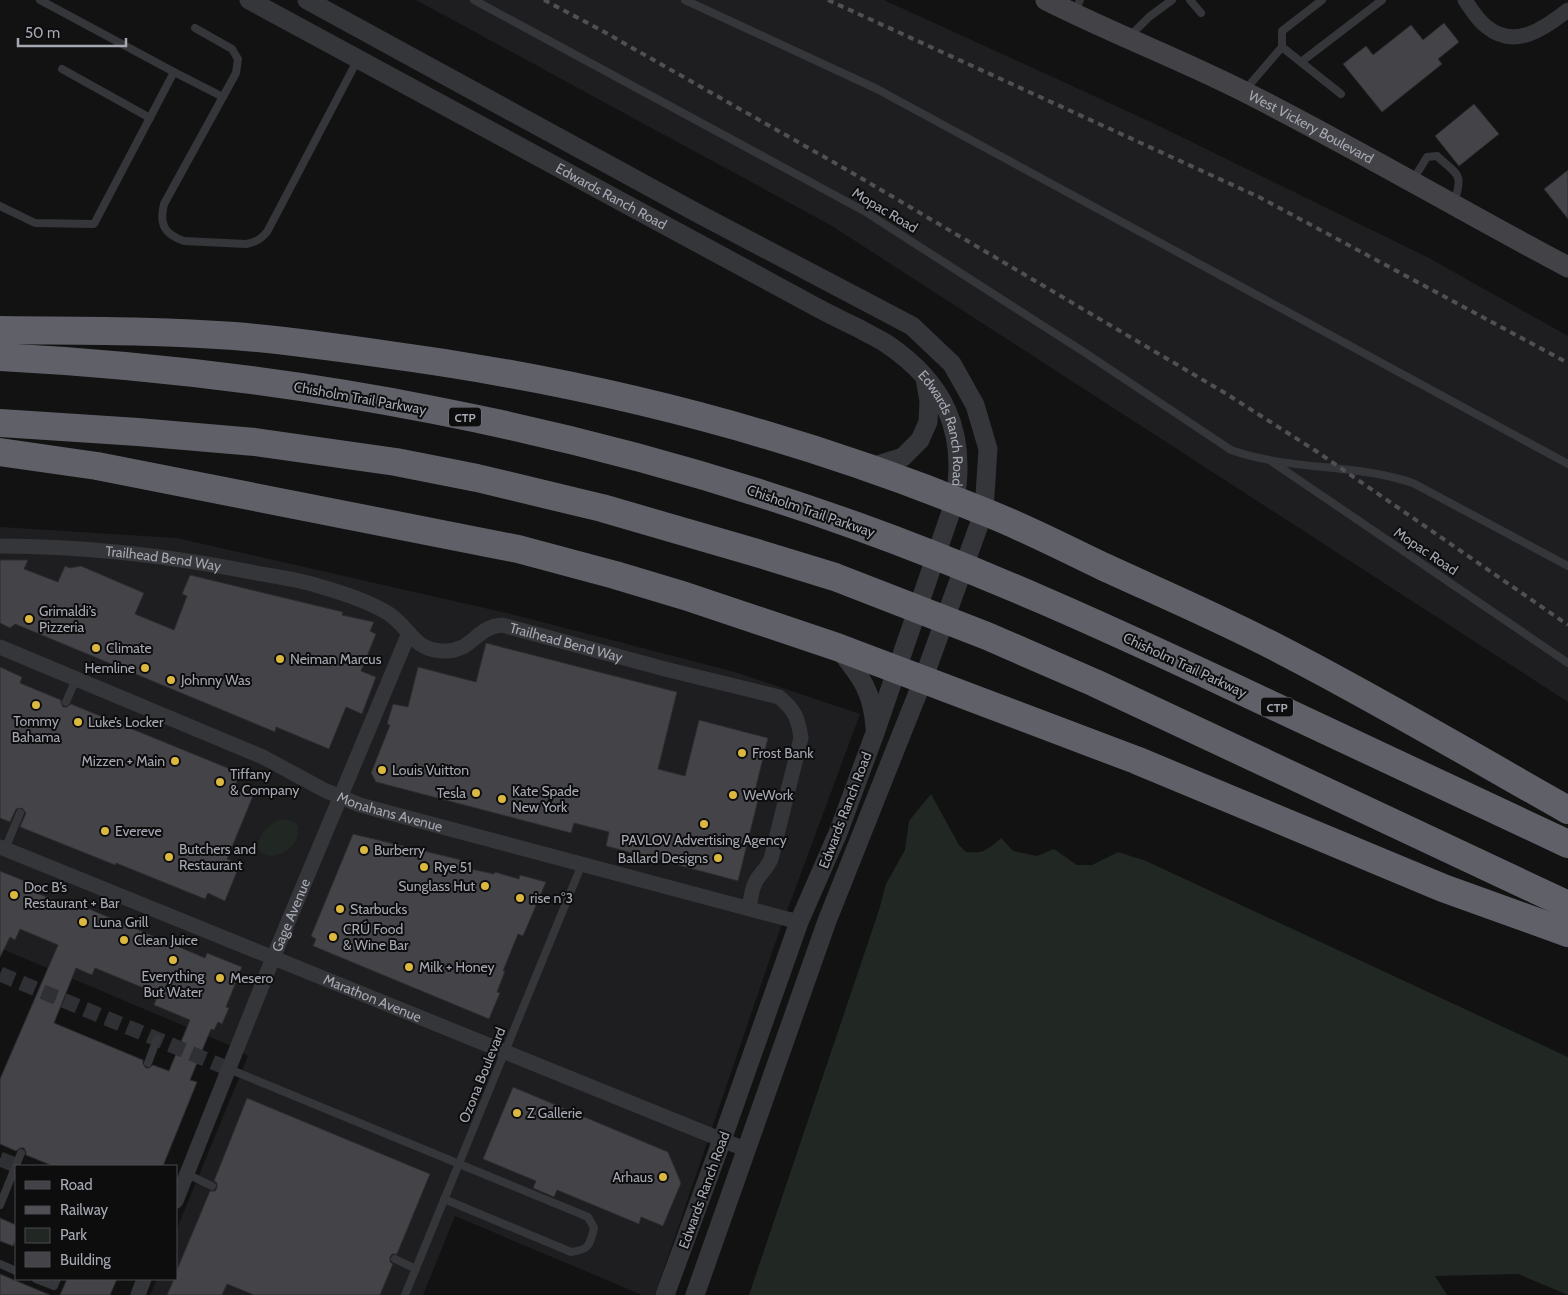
<svg xmlns="http://www.w3.org/2000/svg" width="1568" height="1295" font-family="Cabin,sans-serif">
<style>
.built{fill:#1e1e20}
.green{fill:#212722}
.building{fill:#444448;stroke:#2c2c2f;fill-rule:evenodd}
.lines{fill:none;stroke-linecap:round;stroke-linejoin:round}
.minor-tunnel{stroke:#2f3033;stroke-width:15;stroke-dasharray:15 8;stroke-linecap:butt}
.service{stroke:#35363a;stroke-width:8}
.minor{stroke:#35363a;stroke-width:15}
.tertiary{stroke:#35363a;stroke-width:19}
.secondary{stroke:#424247;stroke-width:21}
.motorway{stroke:#606168;stroke-width:28}
.rail{stroke:#4f4f54;stroke-width:4;stroke-dasharray:6 5;stroke-linecap:butt}
.poi-dot{fill:#dcb841;stroke:#0d0d0e;stroke-width:2}
.labels{text-anchor:middle;dominant-baseline:central;stroke-width:4;stroke-linejoin:round;paint-order:stroke}
.shield{fill:#0d0d0e;stroke:#777a81;stroke-width:1}
.shield-label{font-size:12px;font-weight:bold;fill:#a5a8b2}
.street-label{font-size:14px;fill:#a5a8b2;stroke:#0d0d0e}
.poi-label{font-size:14px;fill:#a5a8b2;stroke:#0d0d0e;text-anchor:start}
</style>
<rect width="100%" height="100%" fill="#121213"/>
<g class="built">
<path d="M416,0H884L1153,123L1429,258L1568,336V702L832,226Z"/>
<path d="M0,527L177,538L511,614L735,672L860,714L777,938L655,1295H642L455,1216L423,1295H150L157,1279H176V1231L248,1056L229,1045L0,948Z"/>
</g>
<g class="green">
<path d="M931,794L959,845L966,852C984,854 987,850 1001,838L1013,851L1037,856L1054,849L1077,865H1092L1118,852L1146,861L1568,1057V1295L1518,1274L1435,1276L1447,1295H749L879,910L886,884L905,850L909,821Z"/>
<path d="M284,819L293,821L298,826C298,832 298,838 295,842C287,854 266,863 258,848C258,833 271,822 284,819Z"/>
</g>
<g class="building">
<path d="M1444,23L1459,42L1438,59L1442,64L1382,112L1343,64L1366,46L1373,55L1411,25L1423,40Z"/>
<path d="M1474,104L1499,134L1459,166L1435,136Z"/>
<path d="M1568,170V219L1544,189Z"/>
<path d="M0,560H28L24,569L58,582L65,566L70,568L81,566L144,593L135,614L174,630L187,596L182,594L190,575L343,612L342,615L374,622L370,631L376,634L361,671L376,677L362,714L346,707L329,749L276,727L275,732L15,624L10,628L0,623Z"/>
<path d="M486,643L677,692L658,769L685,776L699,720L768,738L754,795L759,796L738,881L606,846L609,832L574,823L571,833L376,782L371,773L390,725L387,724L393,704L408,707L418,667L476,682Z"/>
<path d="M0,667L22,677L20,683L61,700V703L63,707H67L71,704L240,773L234,789L253,796L227,859L240,864L225,901L208,893L205,899L116,863L115,865L20,827L26,813L22,808L16,809L10,822L0,818Z"/>
<path d="M353,834L470,862L467,868L471,869L494,874L495,872L519,879L520,875L546,882L523,936L518,934L503,971H505L497,992L500,993L489,1019L313,946L316,939L311,936Z"/>
<path d="M0,871L37,886L34,892L73,907L75,903L205,958L207,953L242,967L226,1007L229,1008L222,1024L218,1022L214,1030L211,1029L190,1080L197,1082L163,1166H53L26,1155V1152L24,1148H20L16,1151L0,1144V1079L58,945L20,929L15,940L10,937L0,957ZM76,968L92,975L95,968L158,994L154,1005L190,1020L169,1071L153,1065L149,1068H146L143,1064V1060L54,1023Z"/>
<path d="M513,1087L668,1152L681,1183L663,1226L641,1217L639,1224L557,1190L554,1197L533,1188L536,1181L483,1159Z"/>
<path d="M247,1098L430,1174L397,1254H392L390,1257V1262L393,1264L380,1295H254L227,1284L222,1295H167L174,1279H176V1272L210,1191H215L217,1188V1183L214,1181Z"/>
<path d="M0,1218L16,1225V1239L13,1246L0,1241Z"/>
<path d="M0,1274L50,1295H0Z"/>
<path d="M67,1279H117L110,1295H60Z"/>
</g>
<g class="lines">
<g class="minor-tunnel">
<path d="M0,974L229,1069"/>
<path d="M0,1159L18,1166"/>
</g>
<g class="service">
<path d="M474,0L864,211L1084,352L1231,450C1290,471 1354,463 1413,483L1568,566"/>
<path d="M685,0L877,89L1568,464"/>
<path d="M1190,0L1201,13"/>
<path d="M1075,12L1080,0"/>
<path d="M195,28L232,49L238,59L236,73L164,204C159,224 164,234 184,241L246,244C256,242 261,239 267,232L358,59"/>
<path d="M1130,36L1149,17L1172,0"/>
<path d="M1282,47V31L1322,0"/>
<path d="M1301,62L1382,0"/>
<path d="M62,69L150,118"/>
<path d="M174,72L223,97"/>
<path d="M1245,90L1282,47L1341,94"/>
<path d="M1413,180L1427,157L1437,156C1458,176 1464,172 1454,203"/>
<path d="M0,206L35,223L94,224L174,72L40,0"/>
<path d="M1271,461L1568,663"/>
<path d="M66,702L76,679"/>
<path d="M5,849L20,813"/>
<path d="M148,1063L157,1039"/>
<path d="M229,1069L588,1217L594,1228C590,1245 589,1250 571,1252L444,1199"/>
<path d="M187,1174L212,1186"/>
<path d="M0,1205L21,1153"/>
<path d="M395,1259L416,1269"/>
<path d="M0,1264L16,1271"/>
<path d="M36,1279L54,1286L57,1279"/>
<path d="M405,1295L582,864"/>
</g>
<g class="minor">
<path d="M1465,0C1471,9 1478,21 1487,27C1515,50 1545,28 1568,10"/>
<path id="s1" d="M0,546C86,546 171,556 256,573C278,577 301,580 322,587C343,593 367,601 386,612C409,625 412,650 442,651C472,653 475,627 502,625L665,669L779,697C795,710 798,718 801,738L771,859C767,869 759,874 755,883C751,891 751,900 749,908"/>
<path id="s2" d="M0,647L263,757L324,790L360,805L799,922"/>
<path id="s3" d="M0,847L747,1150"/>
<path id="s4" d="M176,1201L273,958L409,633"/>
<path d="M138,1295L144,1279"/>
</g>
<g class="tertiary">
<path id="s5" d="M249,0L805,301C823,311 841,320 860,329C868,334 878,338 887,344C944,383 967,430 955,500L875,733L838,833L799,922L722,1140L665,1295"/>
<path d="M307,0L699,214L912,326L952,364L975,405L988,449L984,511L923,680L827,921L695,1295"/>
<path d="M868,468L903,457L920,440L928,422L929,401L925,378"/>
<path d="M838,648C860,676 873,691 875,728"/>
</g>
<path class="secondary" id="s6" d="M1046,0C1111,33 1180,59 1245,92C1354,147 1460,210 1568,267"/>
<g class="motorway">
<path d="M0,330C78,331 156,330 234,336C284,340 334,347 383,354C587,381 789,432 980,510C1022,526 1062,547 1102,566C1163,594 1224,620 1283,651C1380,701 1474,757 1568,810"/>
<path d="M0,357C290,372 580,427 854,525C982,571 1106,627 1229,685C1342,738 1455,791 1568,844"/>
<path d="M0,423L138,432L255,442L396,462L477,478L602,508L757,553L835,577L987,636L1095,683L1568,905"/>
<path d="M0,452L97,466L518,549L615,575L685,596L837,647L1136,760L1443,888L1568,933"/>
</g>
<g class="rail">
<path d="M544,0L599,29L849,171L1225,393L1316,451L1568,625"/>
<path d="M828,0L1259,197L1568,363"/>
</g>
</g>
<g class="poi-dot">
<circle cx="29" cy="619" r="5"/>
<circle cx="96" cy="648" r="5"/>
<circle cx="280" cy="659" r="5"/>
<circle cx="145" cy="668" r="5"/>
<circle cx="171" cy="680" r="5"/>
<circle cx="36" cy="705" r="5"/>
<circle cx="78" cy="722" r="5"/>
<circle cx="742" cy="753" r="5"/>
<circle cx="175" cy="761" r="5"/>
<circle cx="382" cy="770" r="5"/>
<circle cx="220" cy="782" r="5"/>
<circle cx="476" cy="793" r="5"/>
<circle cx="733" cy="795" r="5"/>
<circle cx="502" cy="799" r="5"/>
<circle cx="704" cy="824" r="5"/>
<circle cx="105" cy="831" r="5"/>
<circle cx="364" cy="850" r="5"/>
<circle cx="169" cy="857" r="5"/>
<circle cx="718" cy="858" r="5"/>
<circle cx="424" cy="867" r="5"/>
<circle cx="485" cy="886" r="5"/>
<circle cx="14" cy="895" r="5"/>
<circle cx="520" cy="898" r="5"/>
<circle cx="340" cy="909" r="5"/>
<circle cx="83" cy="922" r="5"/>
<circle cx="333" cy="937" r="5"/>
<circle cx="124" cy="940" r="5"/>
<circle cx="173" cy="960" r="5"/>
<circle cx="409" cy="967" r="5"/>
<circle cx="220" cy="978" r="5"/>
<circle cx="517" cy="1113" r="5"/>
<circle cx="663" cy="1177" r="5"/>
</g>
<g class="labels">
<g class="shield">
<rect x="449" y="407.5" width="32" height="19" rx="4"/>
<rect x="1261" y="697.5" width="32" height="19" rx="4"/>
</g>
<g class="shield-label">
<text x="465" y="417">CTP</text>
<text x="1277" y="707">CTP</text>
</g>
<g class="street-label">
<text stroke="none"><textPath href="#s6" startOffset="294">West Vickery Boulevard</textPath></text>
<text stroke="none"><textPath href="#s5" startOffset="412">Edwards Ranch Road</textPath></text>
<text transform="translate(885 210) rotate(31)">Mopac Road</text>
<text transform="translate(360 398) rotate(10)">Chisholm Trail Parkway</text>
<text stroke="none"><textPath href="#s5" startOffset="831">Edwards Ranch Road</textPath></text>
<text transform="translate(811 511) rotate(19)">Chisholm Trail Parkway</text>
<text transform="translate(1426 551) rotate(34)">Mopac Road</text>
<text stroke="none"><textPath href="#s1" startOffset="164">Trailhead Bend Way</textPath></text>
<text stroke="none"><textPath href="#s1" startOffset="598">Trailhead Bend Way</textPath></text>
<text transform="translate(1185 665) rotate(25)">Chisholm Trail Parkway</text>
<text transform="translate(845 810) rotate(-69)">Edwards Ranch Road</text>
<text stroke="none"><textPath href="#s2" startOffset="424">Monahans Avenue</textPath></text>
<text stroke="none"><textPath href="#s4" startOffset="308">Gage Avenue</textPath></text>
<text stroke="none"><textPath href="#s3" startOffset="402">Marathon Avenue</textPath></text>
<text transform="translate(482 1075) rotate(-68)">Ozona Boulevard</text>
<text transform="translate(704 1190) rotate(-70)">Edwards Ranch Road</text>
</g>
<g class="poi-label">
<text x="39" y="611">Grimaldi’s<tspan x="39" dy="16">Pizzeria</tspan></text>
<text x="106" y="648">Climate</text>
<text x="290" y="659">Neiman Marcus</text>
<text x="135" y="668" text-anchor="end">Hemline</text>
<text x="181" y="680">Johnny Was</text>
<text x="36" y="721" text-anchor="middle">Tommy<tspan x="36" dy="16">Bahama</tspan></text>
<text x="88" y="722">Luke’s Locker</text>
<text x="752" y="753">Frost Bank</text>
<text x="165" y="761" text-anchor="end">Mizzen + Main</text>
<text x="392" y="770">Louis Vuitton</text>
<text x="230" y="774">Tiffany<tspan x="230" dy="16">&amp; Company</tspan></text>
<text x="512" y="791">Kate Spade<tspan x="512" dy="16">New York</tspan></text>
<text x="466" y="793" text-anchor="end">Tesla</text>
<text x="743" y="795">WeWork</text>
<text x="115" y="831">Evereve</text>
<text x="704" y="840" text-anchor="middle">PAVLOV Advertising Agency</text>
<text x="179" y="849">Butchers and<tspan x="179" dy="16">Restaurant</tspan></text>
<text x="374" y="850">Burberry</text>
<text x="708" y="858" text-anchor="end">Ballard Designs</text>
<text x="434" y="867">Rye 51</text>
<text x="475" y="886" text-anchor="end">Sunglass Hut</text>
<text x="24" y="887">Doc B’s<tspan x="24" dy="16">Restaurant + Bar</tspan></text>
<text x="530" y="898">rise n°3</text>
<text x="350" y="909">Starbucks</text>
<text x="93" y="922">Luna Grill</text>
<text x="343" y="929">CRÚ Food<tspan x="343" dy="16">&amp; Wine Bar</tspan></text>
<text x="134" y="940">Clean Juice</text>
<text x="419" y="967">Milk + Honey</text>
<text x="173" y="976" text-anchor="middle">Everything<tspan x="173" dy="16">But Water</tspan></text>
<text x="230" y="978">Mesero</text>
<text x="527" y="1113">Z Gallerie</text>
<text x="653" y="1177" text-anchor="end">Arhaus</text>
</g>
</g>
<rect x="15" y="1165" width="162" height="115" fill="#0d0d0e" stroke="#4a4b50"/>
<rect x="25" y="1181" width="25" height="8" fill="#424247" stroke="#4a4b50"/>
<text x="60" y="1190" font-size="15" fill="#a5a8b2">Road</text>
<rect x="25" y="1206" width="25" height="8" fill="#4f4f54" stroke="#4a4b50"/>
<text x="60" y="1215" font-size="15" fill="#a5a8b2">Railway</text>
<rect x="25" y="1228" width="25" height="15" fill="#212722" stroke="#4a4b50"/>
<text x="60" y="1240" font-size="15" fill="#a5a8b2">Park</text>
<rect x="25" y="1252" width="25" height="15" fill="#444448" stroke="#4a4b50"/>
<text x="60" y="1265" font-size="15" fill="#a5a8b2">Building</text>
<path d="M18 38v8h108v-8" fill="none" stroke="#a5a8b2" stroke-width="2.5"/>
<text x="25" y="38" font-size="15" fill="#a5a8b2" stroke="#0d0d0e" stroke-width="4" paint-order="stroke">50 m</text>
</svg>
